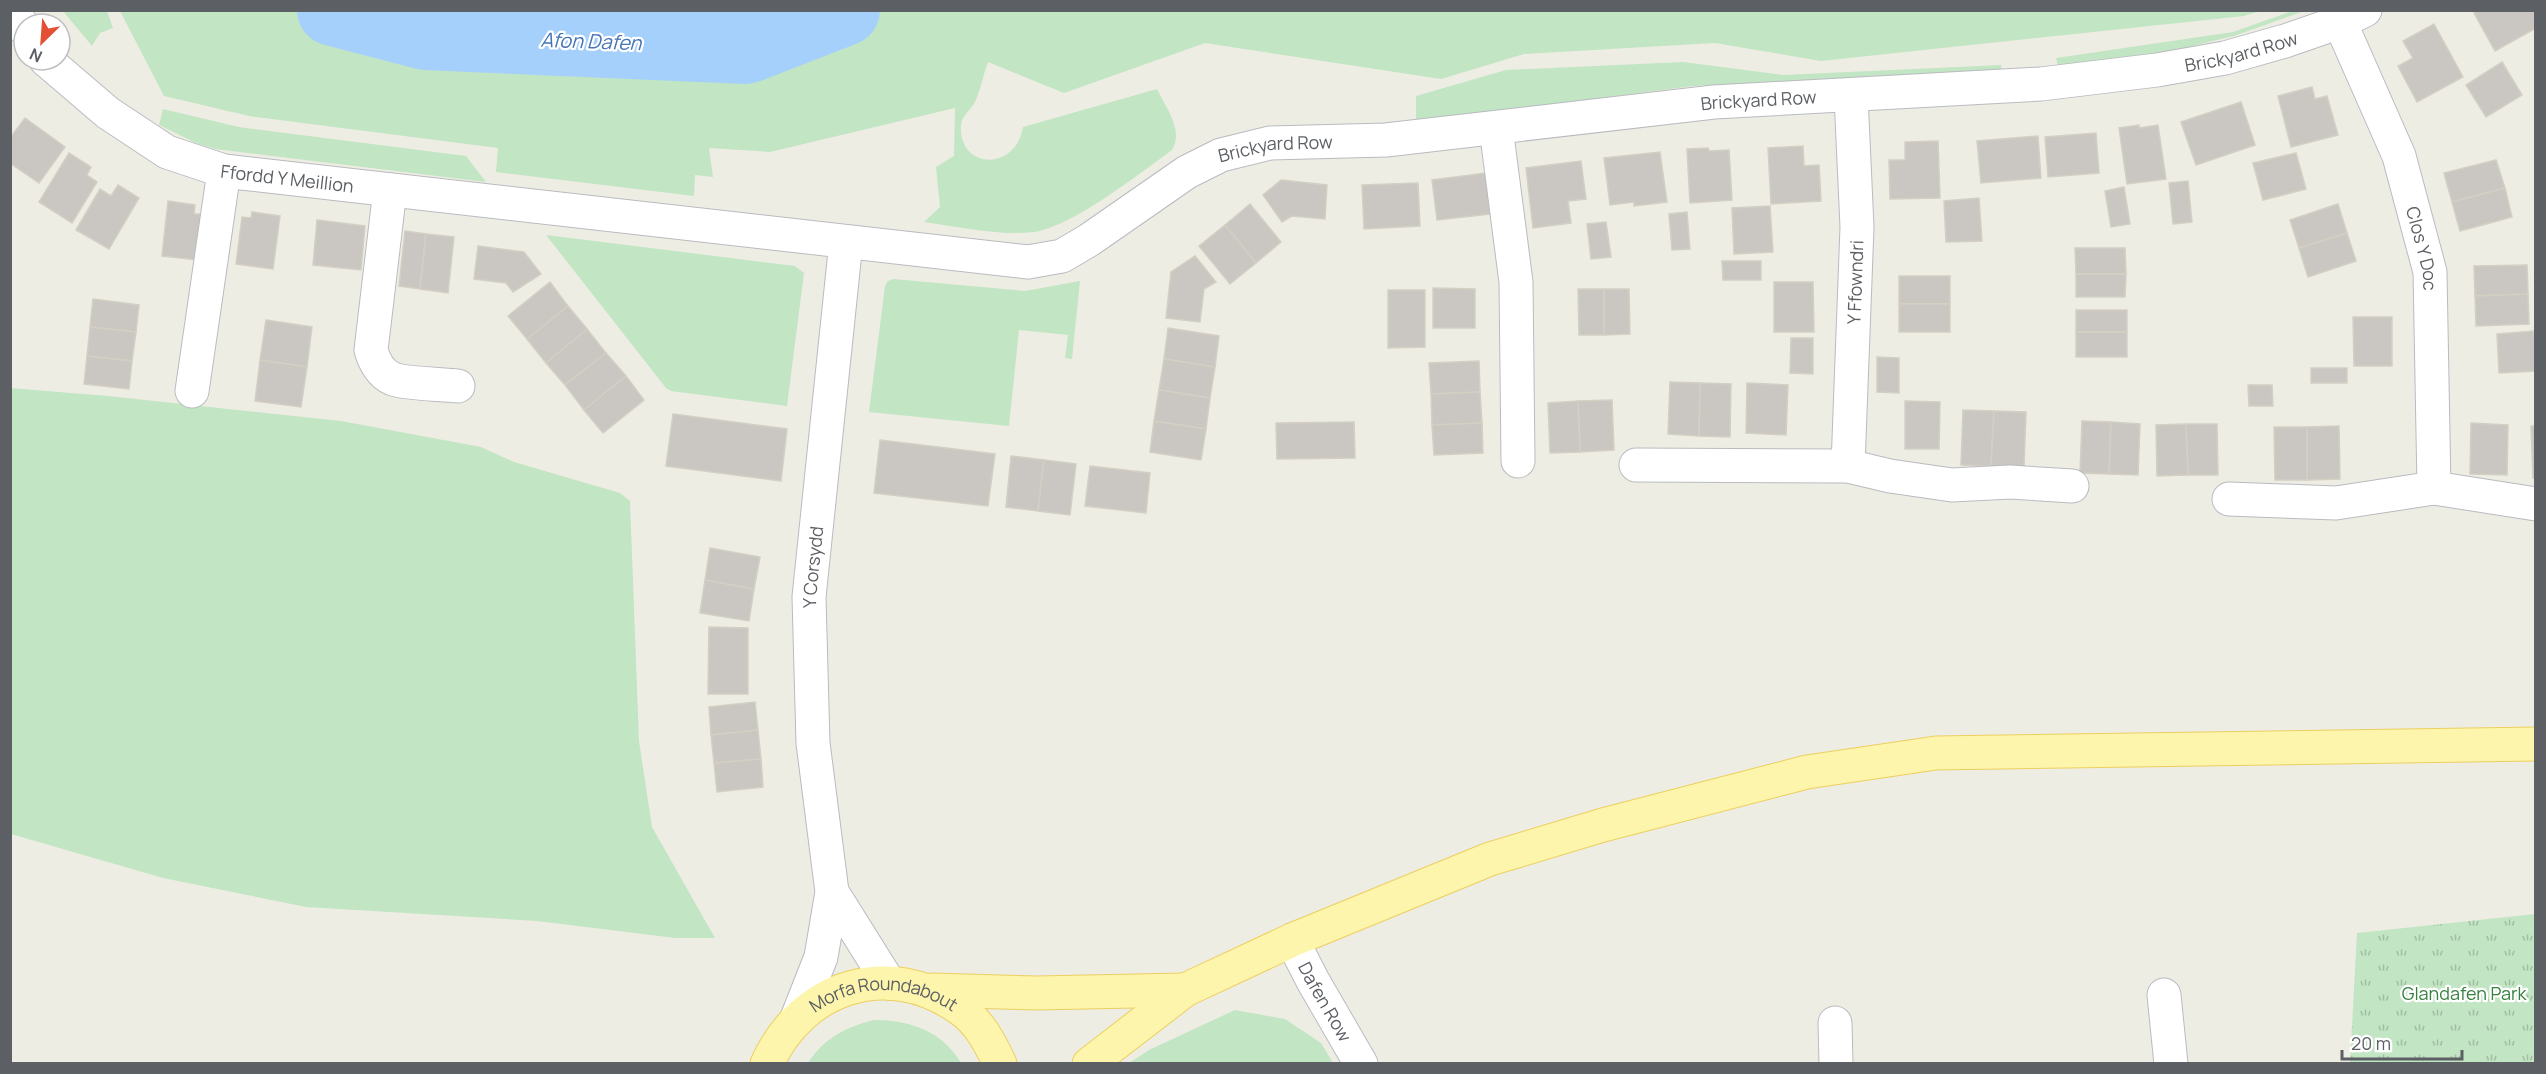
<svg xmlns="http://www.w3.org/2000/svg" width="2546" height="1074" font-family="Manrope,sans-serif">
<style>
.green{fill:#c2e5c4}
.park{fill:url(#park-tufts)}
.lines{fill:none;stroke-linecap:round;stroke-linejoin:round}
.river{stroke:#a6d0fc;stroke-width:72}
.building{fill:#cac7c2;stroke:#d3cfc3;stroke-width:1.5}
.minor-casing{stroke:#b9bbc0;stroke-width:35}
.major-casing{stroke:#edcf5f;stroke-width:35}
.minor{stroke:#fff;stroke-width:33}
.major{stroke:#fcf5ab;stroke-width:33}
.labels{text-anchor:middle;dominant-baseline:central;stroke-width:4.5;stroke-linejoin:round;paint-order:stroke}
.street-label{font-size:18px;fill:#5c5f64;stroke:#fff}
.park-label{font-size:18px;fill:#378140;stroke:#fff}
.water-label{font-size:20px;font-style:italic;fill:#4675b6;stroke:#fff}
</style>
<defs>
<pattern id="park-tufts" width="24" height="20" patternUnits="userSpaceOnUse" patternTransform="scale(1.5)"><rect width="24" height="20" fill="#c2e5c4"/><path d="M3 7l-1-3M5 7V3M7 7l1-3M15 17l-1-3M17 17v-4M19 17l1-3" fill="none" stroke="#a1bda3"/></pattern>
</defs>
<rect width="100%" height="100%" fill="#eeede4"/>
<g class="green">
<path d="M63,11H107L113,28L100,33L92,46Z"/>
<path d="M120,11H2260L2244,16L1821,61L1715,43L1524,54L1441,79L1205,43L1064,93L988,62C983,75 981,89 975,102C971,110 962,115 961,125C958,170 1016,172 1023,127L1157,89C1166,108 1184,130 1172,150C1140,173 1072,227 1034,232C998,236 960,227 924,222L940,207L936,167L954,156L955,108L770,152L709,148L713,177L695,175L694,196L496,172L498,148L249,116L164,96Z"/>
<path d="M2292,11H2304L2234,36L2146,57L2059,70L2056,58L2233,32Z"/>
<path d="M1683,62L1783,75L2001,65L2002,73L1693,86L1416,122V96L1506,70Z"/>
<path d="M163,109L239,127L466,156L486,182L215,149L196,143L159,125Z"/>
<path d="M546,235L795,266L804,273L787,406L671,391L666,388Z"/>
<path d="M893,279L1025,291L1080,281L1072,359L1065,358L1068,335L1019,330L1009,426L869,412L885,286L888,281Z"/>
<path d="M10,388L108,396L341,421L481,447L514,462L620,493L630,501L639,741L652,827L715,938H675L537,921L306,907L163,878L11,834Z"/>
<path d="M1235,1010L1285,1019L1321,1043L1333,1063H1129L1149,1050Z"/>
<path d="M874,1020C910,1020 942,1031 961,1063H808C824,1038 846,1027 874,1020Z"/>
</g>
<path class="park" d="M2535,914V1063H2350L2357,933Z"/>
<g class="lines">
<path class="river" d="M333,10L425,34L746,48L844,10"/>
</g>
<g class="building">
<path d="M2479,10H2536V28L2495,51L2474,13Z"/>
<path d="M2434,24L2463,77L2417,102L2398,66L2413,58L2403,41Z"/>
<path d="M2502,62L2522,95L2486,117L2466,85Z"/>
<path d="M2312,87L2315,99L2327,96L2338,135L2291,147L2278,96Z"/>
<path d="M2241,102L2255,145L2196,165L2181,122Z"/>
<path d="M25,118L65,147L39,183L10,163V138Z"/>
<path d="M2139,125V128L2158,125L2166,179L2127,184L2119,128Z"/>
<path d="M2096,133L2099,173L2048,177L2045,137Z"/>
<path d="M2038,136L2041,178L1981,183L1977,141Z"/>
<path d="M1938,141L1940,198L1890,199L1889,160H1905V142Z"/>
<path d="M1803,146L1804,166L1819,165L1821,201L1771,204L1768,148Z"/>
<path d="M1708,148L1709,151L1729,150L1732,200L1690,203L1687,149Z"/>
<path d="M1660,152L1667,202L1634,206V202L1610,205L1604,158Z"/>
<path d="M69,153L91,167L87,175L97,182L72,223L39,202Z"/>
<path d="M2296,153L2306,189L2263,200L2253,163Z"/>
<path d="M2496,160L2505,188L2452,202L2444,173Z"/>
<path d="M1581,161L1586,199L1568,201L1571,223L1533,228L1526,168Z"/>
<path d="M1486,173L1490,214L1437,220L1432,180Z"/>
<path d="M1281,180L1327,185L1325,219L1292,216L1282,222L1263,195Z"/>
<path d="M2188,181L2192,222L2173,224L2169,183Z"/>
<path d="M1418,183L1420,226L1364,229L1362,185Z"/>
<path d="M118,185L139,198L109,249L76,230L100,189L111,196Z"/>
<path d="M2124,187L2130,224L2111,227L2105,191Z"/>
<path d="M2505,188L2512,217L2460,231L2452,202Z"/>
<path d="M1979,198L1982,241L1946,242L1944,201Z"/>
<path d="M168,201L195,205L194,214H203L198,260L162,256Z"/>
<path d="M1250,204L1281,242L1256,263L1225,225Z"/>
<path d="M2338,204L2347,233L2299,248L2290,220Z"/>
<path d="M1770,206L1773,252L1734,254L1732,208Z"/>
<path d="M252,212L280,216L273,269L236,264L242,217L251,218Z"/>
<path d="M1687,212L1690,249L1672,250L1669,214Z"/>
<path d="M317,220L365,226L361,270L313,265Z"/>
<path d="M1606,222L1611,257L1591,259L1587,224Z"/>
<path d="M1225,225L1256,263L1230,284L1199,246Z"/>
<path d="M405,231L426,234L420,289L399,286Z"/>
<path d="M2347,233L2356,261L2308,277L2299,248Z"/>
<path d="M426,234L454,237L448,293L420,289Z"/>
<path d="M478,246L524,252L541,274L513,292L506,283L474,279Z"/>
<path d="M2075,248H2125L2126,274H2076Z"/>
<path d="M1195,256L1216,282L1204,289L1200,322L1166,318L1171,272Z"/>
<path d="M1722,261H1761V280H1723Z"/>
<path d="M2527,265L2528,294L2475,296L2474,266Z"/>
<path d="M2076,274H2126L2125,297H2076Z"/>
<rect x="1899" y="276" width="51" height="28"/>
<path d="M550,282L568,306L527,339L508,316Z"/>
<path d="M1774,282H1813L1814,332H1774Z"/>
<path d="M1433,288L1475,289V328H1433Z"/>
<path d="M1578,289H1604V335H1579Z"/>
<path d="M1604,289H1629L1630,334L1604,335Z"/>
<path d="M1388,290H1425V347L1388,348Z"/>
<path d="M2528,294L2529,324L2476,326L2475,296Z"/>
<path d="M93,299L139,305L136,332L90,327Z"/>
<rect x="1899" y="304" width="51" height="28"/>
<path d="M568,306L587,329L546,363L527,339Z"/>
<rect x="2076" y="310" width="51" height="22"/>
<path d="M2353,317H2392V366H2354Z"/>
<path d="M266,320L312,327L307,367L260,360Z"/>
<path d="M90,327L136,332L132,361L87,356Z"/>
<path d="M1168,328L1219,336L1215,367L1164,359Z"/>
<path d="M587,329L606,353L565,385L546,363Z"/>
<path d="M2534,331L2536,371L2499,373L2497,334Z"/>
<rect x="2076" y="332" width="51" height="25"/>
<path d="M1791,338H1813V374L1790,373Z"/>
<path d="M606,353L626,376L584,410L565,385Z"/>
<path d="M87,356L132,361L129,389L84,384Z"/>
<path d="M1877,357L1899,358V393L1877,392Z"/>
<path d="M1164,359L1215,367L1210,398L1159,390Z"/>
<path d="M260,360L307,367L301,407L255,401Z"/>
<path d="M1479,361L1480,392L1431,394L1429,363Z"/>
<rect x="2311" y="368" width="36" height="15"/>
<path d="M626,376L644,400L603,433L584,410Z"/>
<path d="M1670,382L1700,383L1699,436L1668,434Z"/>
<path d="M1700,383L1731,384L1730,437L1699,436Z"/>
<path d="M1747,383L1788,385L1786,435L1746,433Z"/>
<path d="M2248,385H2272L2273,406H2249Z"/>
<path d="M1159,390L1210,398L1206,429L1154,421Z"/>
<path d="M1480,392L1482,423L1432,425L1431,394Z"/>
<path d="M1612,400L1614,450L1580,452L1578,401Z"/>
<path d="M1578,401L1580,452L1550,453L1548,403Z"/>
<path d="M1905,401L1940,402L1939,449H1905Z"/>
<path d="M1963,410L1994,411L1991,466L1961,465Z"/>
<path d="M1994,411L2026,412L2024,467L1991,466Z"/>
<path d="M673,414L787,429L781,481L666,466Z"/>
<path d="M1154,421L1206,429L1201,460L1150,452Z"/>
<path d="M2082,421L2111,422L2109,474L2080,473Z"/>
<path d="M1354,422L1355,458L1277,459L1276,423Z"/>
<path d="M2111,422L2140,424L2138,475L2109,474Z"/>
<path d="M1482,423L1483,453L1434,455L1432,425Z"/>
<path d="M2471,423L2508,425L2507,475L2470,474Z"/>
<path d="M2186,424H2217L2218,475H2188Z"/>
<path d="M2186,424L2188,475L2157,476L2156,425Z"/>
<path d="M2339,426L2340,479L2307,480V427Z"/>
<path d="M2531,426H2536V478H2533Z"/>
<path d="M2274,427H2307V480H2275Z"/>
<path d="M880,440L995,454L988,506L874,493Z"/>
<path d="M1011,456L1044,460L1038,511L1006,507Z"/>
<path d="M1044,460L1076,464L1070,515L1038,511Z"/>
<path d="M1090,466L1150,473L1146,513L1085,506Z"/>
<path d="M710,548L760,557L754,589L705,580Z"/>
<path d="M705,580L754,589L749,621L700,613Z"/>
<path d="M709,627L748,628V694H708Z"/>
<path d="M755,702L758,730L711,735L709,707Z"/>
<path d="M758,730L761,759L714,763L711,735Z"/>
<path d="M761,759L763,787L717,792L714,763Z"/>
</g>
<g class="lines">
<defs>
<g id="minor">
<path d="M12,10L24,28"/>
<path id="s1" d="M2340,22L2399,156L2430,272L2434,488"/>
<path id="s2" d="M46,60L108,113L167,152L224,171L1028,262L1062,256L1089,240L1187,172L1221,155L1270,143L1386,140L1714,102L2041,84L2157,70L2225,58L2285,41L2340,22L2365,10"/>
<path d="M1496,128L1516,282L1518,461"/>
<path d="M390,190L371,350C374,361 381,374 393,379C406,384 442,384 458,386"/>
<path d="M192,391L224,171"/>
<path d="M1636,465L1848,466L1890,476L1952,485L2010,482L2072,486"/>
<path id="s3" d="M1848,466L1857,227L1851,96"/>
<path d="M2229,499L2336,503L2434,488L2536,504"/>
<path d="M832,892L889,983"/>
<path id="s4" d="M1292,940L1313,981L1361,1064"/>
<path d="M2164,995L2171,1064"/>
<path id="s5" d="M797,1018L821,957L832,892L813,743L809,597L846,242"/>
<path d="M1835,1023L1836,1064"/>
</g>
<g id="major">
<path d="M932,990L1037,993L1185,990"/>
<path id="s6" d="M767,1064C802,986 888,958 959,1008C979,1021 990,1043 1000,1064"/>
<path d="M1089,1064L1185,990L1292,940L1490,859L1603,825L1807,772L1936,753L2536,744"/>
</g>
</defs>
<use href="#minor" class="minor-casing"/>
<use href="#major" class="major-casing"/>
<use href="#minor" class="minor"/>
<use href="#major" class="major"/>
</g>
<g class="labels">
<g class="street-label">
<text stroke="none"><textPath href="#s2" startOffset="2272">Brickyard Row</textPath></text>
<text stroke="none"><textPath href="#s2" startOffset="1786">Brickyard Row</textPath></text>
<text stroke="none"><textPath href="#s2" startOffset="1300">Brickyard Row</textPath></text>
<text stroke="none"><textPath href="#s2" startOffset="276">Ffordd Y Meillion</textPath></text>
<text stroke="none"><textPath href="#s1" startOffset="242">Clos Y Doc</textPath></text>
<text stroke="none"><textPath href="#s3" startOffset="184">Y Ffowndri</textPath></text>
<text stroke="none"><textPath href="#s5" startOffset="458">Y Corsydd</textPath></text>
<text stroke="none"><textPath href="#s4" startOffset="70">Dafen Row</textPath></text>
<text stroke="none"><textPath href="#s6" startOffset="150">Morfa Roundabout</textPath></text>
</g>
<g class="park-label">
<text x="2464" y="993">Glandafen Park</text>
</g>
<g class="water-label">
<text transform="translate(591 41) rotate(2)">Afon Dafen</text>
</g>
</g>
<rect width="2546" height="1074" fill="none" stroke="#5c5f64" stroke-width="24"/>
<g transform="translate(42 42) rotate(205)"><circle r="28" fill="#ffffff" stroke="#bebfc1" stroke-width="1.5"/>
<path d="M0-4.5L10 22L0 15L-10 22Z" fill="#e35035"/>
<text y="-9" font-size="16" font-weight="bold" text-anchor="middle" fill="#5c5f64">N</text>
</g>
<path d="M2342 1050v9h120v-9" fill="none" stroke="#5c5f64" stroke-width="3"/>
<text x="2351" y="1050" font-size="18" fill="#5c5f64" stroke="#ffffff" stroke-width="4.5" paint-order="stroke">20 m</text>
</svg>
